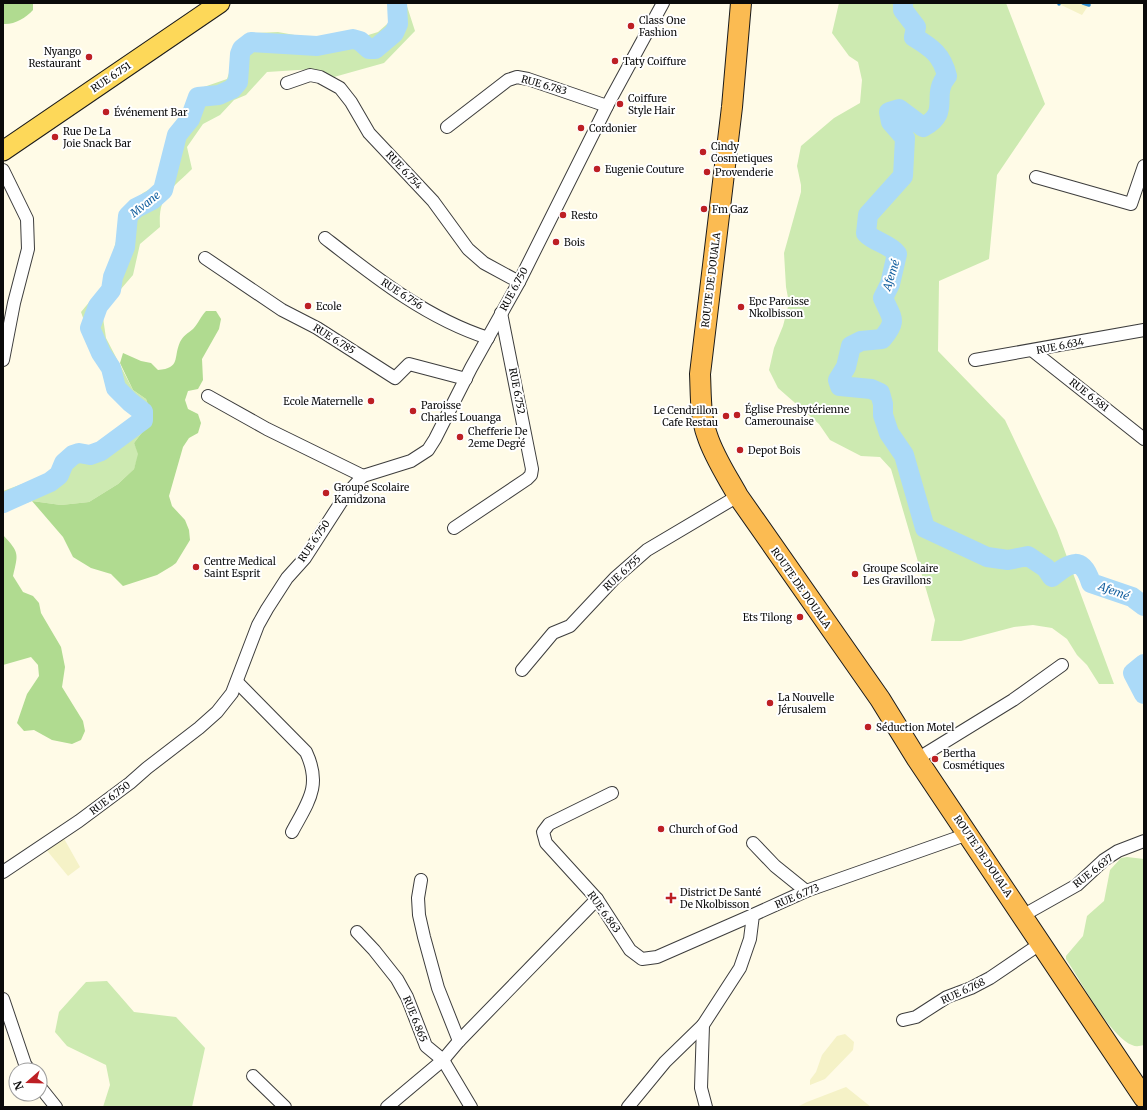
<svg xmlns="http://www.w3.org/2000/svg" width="1147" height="1110" font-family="Merriweather,serif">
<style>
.farmland{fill:#f5f2c7}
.green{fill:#cdeab1}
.forest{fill:#b0db90}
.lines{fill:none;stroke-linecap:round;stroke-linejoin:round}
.stream{stroke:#2f8ed1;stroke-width:3.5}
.river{stroke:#abdaf8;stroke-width:20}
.minor-casing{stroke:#3d3d3d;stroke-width:14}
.primary-casing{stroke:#1b1b1b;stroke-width:21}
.trunk-casing{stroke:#1b1b1b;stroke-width:22}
.minor{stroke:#fff;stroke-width:12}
.primary{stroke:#fdd859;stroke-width:19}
.trunk{stroke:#fbbb52;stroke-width:20}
.poi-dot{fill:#bd1f24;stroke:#fff;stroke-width:1.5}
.labels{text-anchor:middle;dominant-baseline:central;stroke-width:4;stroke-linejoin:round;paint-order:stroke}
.poi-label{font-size:10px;fill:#0a0a0a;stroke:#fff;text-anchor:start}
.street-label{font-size:10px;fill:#0a0a0a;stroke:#fff}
.water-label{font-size:11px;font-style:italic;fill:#115e9e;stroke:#fff}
</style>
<rect width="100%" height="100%" fill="#fffbe7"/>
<g class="farmland">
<path d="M1057,3H1090L1082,15Z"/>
<path d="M62,835L80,867L68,876L44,847Z"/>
<path d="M845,1034L854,1042L853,1050L825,1079L810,1085V1080L816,1072L822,1055L837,1036Z"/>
<path d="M846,1087L871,1107H797L807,1102Z"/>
</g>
<g class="green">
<path d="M391,3H406L415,31L384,63L334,77L314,69L267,72L246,95L234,100L220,115L203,124L187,147L192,169C171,190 158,195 160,227L140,244L133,275L102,311L106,338L133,390L146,399L153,418L134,443L139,454L134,469L118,484L89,502L61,505L32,501L3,511V491L47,475L58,461L69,453L75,449L93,447L135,415L124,405L115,393L108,368L97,358L81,312L101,288L106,279L124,211L143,193L157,185L166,172L172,133L191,97L198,89L227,79L234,58L242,45L256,33L278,32L300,36L313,45L343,34L365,36L378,32L394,18Z"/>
<path d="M839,3H1006L1045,104L997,175L989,259L939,281L938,351L1005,420L1057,530L1114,684H1099L1087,665L1077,655L1067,639L1052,628L1033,625L1014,627L961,641H931L935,620L891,469L880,457L861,456L830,440L819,424L778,388L769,370L774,348L783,326L789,303L786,287L784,253L801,192V185L797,166L801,146L834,118L860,103L862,80L858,62L849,56L832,33Z"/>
<path d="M1127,857L1144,859V1045C1140,1046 1136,1047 1132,1045C1110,1037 1080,979 1066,959V956L1083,936L1087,916L1104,901L1110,870L1121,858Z"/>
<path d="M107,981L134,1012L176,1017L205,1048L192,1107H103L110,1085L106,1065L67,1046L55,1032L59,1012L86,982Z"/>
</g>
<g class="forest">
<path d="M3,3H33V10C26,18 14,25 3,24Z"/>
<path d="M206,311H216L221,319L219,329L202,359L203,380L198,389L188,391L185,400L188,409L198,414L201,423L198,433L189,438L183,447L169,496L172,506L185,520L189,530L190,540L176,563L172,566L157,575L123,586L111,574L91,568L73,557L63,537L32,501L61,505L89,502L118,484L134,469L138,454L134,443L153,418L146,399L133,390L120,363L123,353L141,361L151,363L158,370C181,368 173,358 180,342C183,336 188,333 193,329C198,324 201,316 206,311Z"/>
<path d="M3,535C20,553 18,554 13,576L23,592L33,596L39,603L41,613L61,647L65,667L62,687L83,721L85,731L81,740L72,744L52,740L34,730L24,731L17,723L27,694L39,676L38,665L31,657L3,665Z"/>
</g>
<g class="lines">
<g class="stream">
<path d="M1083,3L1089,5"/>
<path d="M1059,4V3"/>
</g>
<g class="river">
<path d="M903,3V10L916,27L914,37C932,48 942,55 947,76C930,96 952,112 923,127L899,109L889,112L891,122L905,138L903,176L868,215L866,233C874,242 890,244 897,254L890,284L883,298C892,319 898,320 882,339L861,341L851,346L846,367L838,380L840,386L871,389L880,393L883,404V415L889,433L904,455L925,528L987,557L1008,560L1028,556L1046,568L1052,577C1071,562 1082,555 1091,583L1132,597L1144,606"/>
<path d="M3,503L50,482L59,475L64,463L73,455L79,453L90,455L101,451L143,420V412L130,402L116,388L111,368L101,353L90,328L98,306L111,290L113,277L125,247L128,216L136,208L152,200L163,190L177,135L190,119L198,97L219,95L232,89L238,82L240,54L242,49L251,42L317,46L353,39L360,41L369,49H375L394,33L398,24L397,3"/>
<path d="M1144,664L1133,673L1144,694"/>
</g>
<defs>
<g id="minor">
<path d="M287,83L310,75L320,77L340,88L351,102L369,133L433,201L468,249L484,263L519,282"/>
<path d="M447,127L508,80L517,77L528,79L607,106"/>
<path d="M3,170L27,219L28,249L14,303L3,360"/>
<path d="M1036,177L1131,204L1144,166"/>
<path d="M325,238C375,277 426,318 488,338"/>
<path d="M205,258L282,310L317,328L395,378L409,364L466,379"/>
<path d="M1033,351L1144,439"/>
<path d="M975,360L1144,330"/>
<path d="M208,396L267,429L363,476"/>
<path d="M454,528L527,479L531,475L532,469L501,313"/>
<path d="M522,670L553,633L570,626L615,578L647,550L738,496"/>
<path d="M237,682L306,752C322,786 308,802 292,832"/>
<path d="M917,759L1013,700L1062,665"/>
<path d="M612,793L549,824L543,832L546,843L597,899L630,950L642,959L657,957L753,915"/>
<path d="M753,843L775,866L806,891"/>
<path d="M3,872L79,821L130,783L147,768L199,728L217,712L232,693L258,625L267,609L287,578L305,558L345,496L363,476L411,461L428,450L435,439L471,368L519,282L607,106L663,3"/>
<path d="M421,880L418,898L419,915L424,937L438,988L459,1041"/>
<path d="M1022,916L1077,885L1104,860L1118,851L1144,841"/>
<path d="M357,932L374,950L397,979L407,997L426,1046L443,1060L471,1107"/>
<path d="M3,999L25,1064L29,1070"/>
<path d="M903,1020L916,1017L947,997L971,988L990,978L1040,944"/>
<path d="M253,1076L285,1107"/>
<path d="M40,1087L56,1107"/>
<path d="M387,1107L443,1060L459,1041L597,899"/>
<path d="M628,1107L665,1062L703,1025"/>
<path d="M706,1107L701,1088L703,1025L740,968L750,939L753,915L806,891L968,834"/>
</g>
<path id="primary" d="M3,151L220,3"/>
<path id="trunk" d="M741,3L732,107L700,374C701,394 700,416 707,435C714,457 727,476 738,496L880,699L917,759L1144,1098"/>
</defs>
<use href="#minor" class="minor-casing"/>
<use href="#primary" class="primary-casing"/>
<use href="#trunk" class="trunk-casing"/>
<use href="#minor" class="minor"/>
<use href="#primary" class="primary"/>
<use href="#trunk" class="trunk"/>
</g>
<g class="poi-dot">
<circle cx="631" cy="26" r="4"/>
<circle cx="89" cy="57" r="4"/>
<circle cx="615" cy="61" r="4"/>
<circle cx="620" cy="104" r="4"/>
<circle cx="106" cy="112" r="4"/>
<circle cx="581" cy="128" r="4"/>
<circle cx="55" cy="137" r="4"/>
<circle cx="703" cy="152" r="4"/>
<circle cx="597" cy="169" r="4"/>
<circle cx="707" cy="172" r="4"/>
<circle cx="704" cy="209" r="4"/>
<circle cx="563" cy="215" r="4"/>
<circle cx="556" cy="242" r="4"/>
<circle cx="308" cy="306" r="4"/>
<circle cx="741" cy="307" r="4"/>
<circle cx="371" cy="401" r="4"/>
<circle cx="413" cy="411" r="4"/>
<circle cx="737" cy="415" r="4"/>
<circle cx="726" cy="416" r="4"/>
<circle cx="460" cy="437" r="4"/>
<circle cx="740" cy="450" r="4"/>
<circle cx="326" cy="493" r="4"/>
<circle cx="196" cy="567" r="4"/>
<circle cx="855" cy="574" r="4"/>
<circle cx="800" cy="617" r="4"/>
<circle cx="770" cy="703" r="4"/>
<circle cx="868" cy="727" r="4"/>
<circle cx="935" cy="759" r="4"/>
<circle cx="661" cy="829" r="4"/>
<path d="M669 892h4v4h4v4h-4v4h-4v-4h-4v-4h4z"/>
</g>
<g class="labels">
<g class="poi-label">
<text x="639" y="20">Class One<tspan x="639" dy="12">Fashion</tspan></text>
<text x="81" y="51" text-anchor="end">Nyango<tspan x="81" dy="12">Restaurant</tspan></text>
<text x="623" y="61">Taty Coiffure</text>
<text x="628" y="98">Coiffure<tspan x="628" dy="12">Style Hair</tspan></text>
<text x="114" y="112">Événement Bar</text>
<text x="589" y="128">Cordonier</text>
<text x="63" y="131">Rue De La<tspan x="63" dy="12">Joie Snack Bar</tspan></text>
<text x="711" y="146">Cindy<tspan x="711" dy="12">Cosmetiques</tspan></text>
<text x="605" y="169">Eugenie Couture</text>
<text x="715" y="172">Provenderie</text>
<text x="712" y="209">Fm Gaz</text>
<text x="571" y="215">Resto</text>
<text x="564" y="242">Bois</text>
<text x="749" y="301">Epc Paroisse<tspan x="749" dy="12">Nkolbisson</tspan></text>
<text x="316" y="306">Ecole</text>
<text x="363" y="401" text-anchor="end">Ecole Maternelle</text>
<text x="421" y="405">Paroisse<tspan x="421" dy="12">Charles Louanga</tspan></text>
<text x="745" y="409">Église Presbytérienne<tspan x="745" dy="12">Camerounaise</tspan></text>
<text x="718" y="410" text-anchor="end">Le Cendrillon<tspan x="718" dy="12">Cafe Restau</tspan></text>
<text x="468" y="431">Chefferie De<tspan x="468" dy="12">2eme Degré</tspan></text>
<text x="748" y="450">Depot Bois</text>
<text x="334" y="487">Groupe Scolaire<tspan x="334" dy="12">Kamdzona</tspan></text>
<text x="204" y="561">Centre Medical<tspan x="204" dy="12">Saint Esprit</tspan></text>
<text x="863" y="568">Groupe Scolaire<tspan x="863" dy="12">Les Gravillons</tspan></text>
<text x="792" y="617" text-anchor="end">Ets Tilong</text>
<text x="778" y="697">La Nouvelle<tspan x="778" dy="12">Jérusalem</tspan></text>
<text x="876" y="727">Séduction Motel</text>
<text x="943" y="753">Bertha<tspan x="943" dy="12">Cosmétiques</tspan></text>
<text x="669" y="829">Church of God</text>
<text x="680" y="892">District De Santé<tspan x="680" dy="12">De Nkolbisson</tspan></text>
</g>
<g class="street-label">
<text transform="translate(111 77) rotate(-34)">RUE 6.751</text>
<text transform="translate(544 85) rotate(16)">RUE 6.783</text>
<text transform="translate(404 170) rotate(47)">RUE 6.754</text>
<text transform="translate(711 280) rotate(-83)">ROUTE DE DOUALA</text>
<text transform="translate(514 289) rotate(-62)">RUE 6.750</text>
<text transform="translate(402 294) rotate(33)">RUE 6.756</text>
<text transform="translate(334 339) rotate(32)">RUE 6.785</text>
<text transform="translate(1060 346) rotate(-11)">RUE 6.634</text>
<text transform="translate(517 391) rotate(79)">RUE 6.752</text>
<text transform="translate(1089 395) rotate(38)">RUE 6.581</text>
<text transform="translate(314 541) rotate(-56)">RUE 6.750</text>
<text transform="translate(622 573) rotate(-43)">RUE 6.755</text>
<text transform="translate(801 588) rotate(55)">ROUTE DE DOUALA</text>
<text transform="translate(110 798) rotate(-37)">RUE 6.750</text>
<text transform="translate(983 856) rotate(56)">ROUTE DE DOUALA</text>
<text transform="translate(1093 871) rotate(-38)">RUE 6.637</text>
<text transform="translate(797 896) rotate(-23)">RUE 6.773</text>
<text transform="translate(604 912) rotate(54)">RUE 6.863</text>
<text transform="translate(963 991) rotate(-25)">RUE 6.768</text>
<text transform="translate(415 1019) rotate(68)">RUE 6.865</text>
</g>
<g class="water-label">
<text transform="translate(145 204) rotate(-38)">Mvane</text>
<text transform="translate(891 275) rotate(-72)">Afemé</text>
<text transform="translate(1114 591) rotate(20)">Afemé</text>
</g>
</g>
<rect width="1147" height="1110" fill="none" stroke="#0a0a0a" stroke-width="8"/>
<g transform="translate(28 1082) rotate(250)"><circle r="19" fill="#ffffff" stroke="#9d9d9d"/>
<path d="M0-3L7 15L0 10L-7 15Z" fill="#bd1f24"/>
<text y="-6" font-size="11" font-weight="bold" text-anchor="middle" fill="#0a0a0a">N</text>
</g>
</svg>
